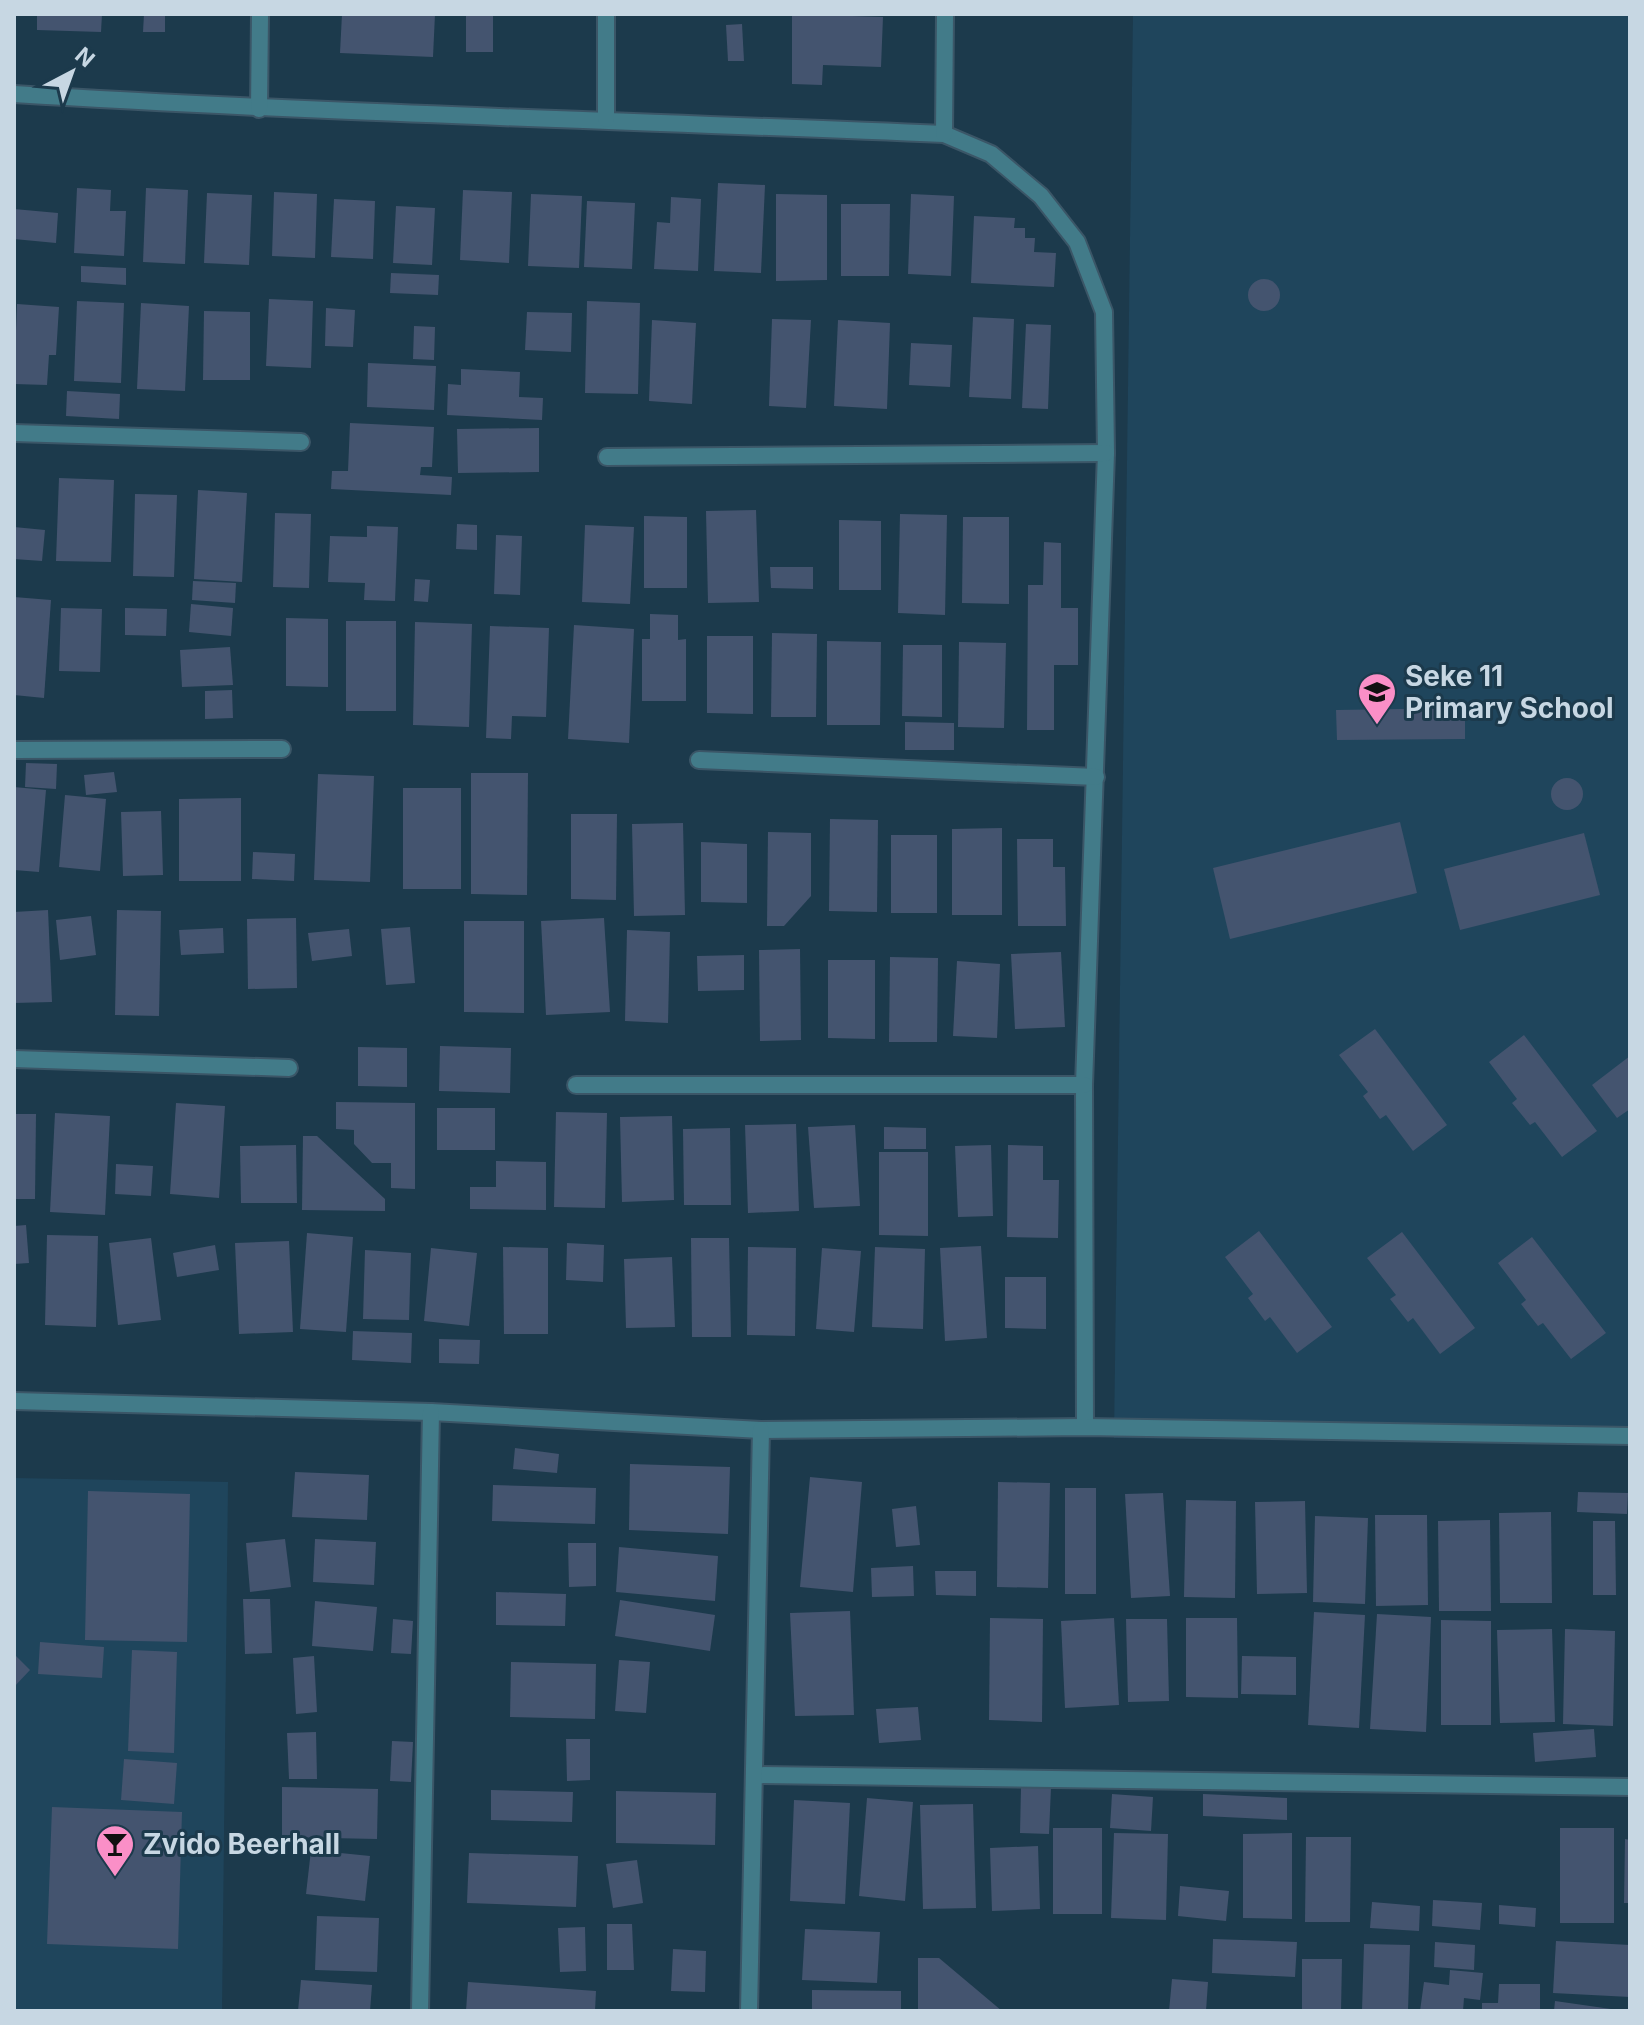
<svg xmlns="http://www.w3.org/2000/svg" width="1644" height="2025" font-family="Inter,sans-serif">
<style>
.built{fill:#1f455c}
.building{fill:#44546f}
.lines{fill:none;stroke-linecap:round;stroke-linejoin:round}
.minor-casing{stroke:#3b5667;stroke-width:20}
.minor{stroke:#427b89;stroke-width:16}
.labels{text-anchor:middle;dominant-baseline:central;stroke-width:6;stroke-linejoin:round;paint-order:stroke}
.poi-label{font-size:28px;font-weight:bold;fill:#c7d7e3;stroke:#1c3a4c;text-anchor:start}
</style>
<rect width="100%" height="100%" fill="#1c3a4c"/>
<g class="built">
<path d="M1133,14H1630V1444L1114,1438Z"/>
<path d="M14,1478L228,1482L222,2011H14Z"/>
</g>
<g class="building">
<path d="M37,14H102L101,32L37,30Z"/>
<path d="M144,14H165V32H143Z"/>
<path d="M342,14H435L433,57L340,53Z"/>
<rect x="466" y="14" width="27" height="38"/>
<path d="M792,14L883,17L881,67L823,65L822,85L792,84Z"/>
<path d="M742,24L744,61H728L726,25Z"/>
<path d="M718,183L765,185L761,273L714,271Z"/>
<path d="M77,188L111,190L110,211H126L124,256L74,253Z"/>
<path d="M146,188L188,190L185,264L143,262Z"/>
<path d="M463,190L512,192L509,263L460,260Z"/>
<path d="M274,192L317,194L315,258L272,256Z"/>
<path d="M207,193L252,195L249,265L204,263Z"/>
<path d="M531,194L582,196L579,268L528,266Z"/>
<path d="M776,194L827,195V280L776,281Z"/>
<path d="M911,194L954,196L951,276L908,274Z"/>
<path d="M671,197L701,199L698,271L654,269L657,222L670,223Z"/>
<path d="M334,199L375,201L373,259L331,257Z"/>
<path d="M587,201L635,203L632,269L584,267Z"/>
<path d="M841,204H890L889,276H841Z"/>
<path d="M396,206L435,208L432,265L393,263Z"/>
<path d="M14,209L58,213L56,243L14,239Z"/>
<path d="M974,216L1015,218L1014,228H1025V238H1035L1034,252L1056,253L1054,287L971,283Z"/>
<path d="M81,266L126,268V285L81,282Z"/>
<path d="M391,273L439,275L438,295L390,293Z"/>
<circle cx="1264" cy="295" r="16"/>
<path d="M269,299L313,301L311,368L266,366Z"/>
<path d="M77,301L124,303L121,383L74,381Z"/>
<path d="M587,301L640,303L638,394L585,393Z"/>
<path d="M141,303L189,306L185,391L137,389Z"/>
<path d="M17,304L59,307L56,355H49L47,385L14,384Z"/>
<path d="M326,308L355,310L353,347L325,346Z"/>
<path d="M204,311L250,312V380H203Z"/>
<path d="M527,312L572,313L571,352L525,350Z"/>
<path d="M973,317L1014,319L1011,399L969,397Z"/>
<path d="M772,319L811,320L806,408L769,406Z"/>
<path d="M652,320L696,323L692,404L649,401Z"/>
<path d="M838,320L890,323L887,409L834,406Z"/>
<path d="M1026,324L1051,325L1048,409L1022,408Z"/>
<path d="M414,326L435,327L434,360L413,359Z"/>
<path d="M911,343L952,345L950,387L909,385Z"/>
<path d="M368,363L436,366L434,410L367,407Z"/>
<path d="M461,369L520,372L519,397L543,398L542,420L447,415L448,384L461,385Z"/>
<path d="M67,391L120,394L119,419L66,416Z"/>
<path d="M350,423L434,427L432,467H421L420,475L452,477L451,495L331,489L332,471H348Z"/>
<path d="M539,428V472L458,473L457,429Z"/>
<path d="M59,478L114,480L111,562L56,561Z"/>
<path d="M198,490L247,493L242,582L194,579Z"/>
<path d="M135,494L177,495L174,577L133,576Z"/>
<path d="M756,510L759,602L708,603L706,511Z"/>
<path d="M275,513L311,514L309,588L273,587Z"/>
<path d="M900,514L947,515L945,615L898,613Z"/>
<path d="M644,516L687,517V588H644Z"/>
<path d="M963,517H1009V604L962,603Z"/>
<path d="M839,520L881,521V590H839Z"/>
<path d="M457,524L477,525V550L456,549Z"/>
<path d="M585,525L634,527L630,604L582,602Z"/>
<path d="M367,526L398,527L395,601L364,600L365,583L328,582L330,536L367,537Z"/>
<path d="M14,527L45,530L42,561L14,559Z"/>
<path d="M496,535L522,536L520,595L494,594Z"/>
<path d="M1044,542L1061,543V608H1078V665H1054V730H1027L1028,585H1043Z"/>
<path d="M770,567H813V589L771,588Z"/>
<path d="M415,579L430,580L428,602L414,601Z"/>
<path d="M193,581L236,583L235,603L192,600Z"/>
<path d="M14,597L51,600L44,698L14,695Z"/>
<path d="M191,604L233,608L231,636L189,632Z"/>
<path d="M61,608L102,609L100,672L59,671Z"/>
<path d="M125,608L167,609L166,636L125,635Z"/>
<path d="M650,614L678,615V640L686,639V701H642V639H650Z"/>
<path d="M286,618L328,619V687L286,686Z"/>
<rect x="346" y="621" width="50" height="90"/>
<path d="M415,622L472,624L469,727L413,725Z"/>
<path d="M574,625L634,629L629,743L568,739Z"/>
<path d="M490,626L549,628L546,717L512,716L511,739L486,738Z"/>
<path d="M772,633L817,634L816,717H771Z"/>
<path d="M707,636H753V714L707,713Z"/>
<path d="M827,641L881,642L880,725H827Z"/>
<path d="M959,642L1006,643L1004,728L958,727Z"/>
<path d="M903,645H942V717L902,716Z"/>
<path d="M230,647L233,685L182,687L180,650Z"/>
<path d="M232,690L233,718L205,719V691Z"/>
<path d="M1465,708V739L1337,740L1336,710Z"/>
<path d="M905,722L954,723V750H905Z"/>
<path d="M26,763L57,764L56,789L25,787Z"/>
<path d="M114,772L117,792L86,795L84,775Z"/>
<path d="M471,773H528L527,895L471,894Z"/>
<path d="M318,774L374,776L370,882L314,880Z"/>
<circle cx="1567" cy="794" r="16"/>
<path d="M14,787L46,790L39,872L14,870Z"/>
<rect x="403" y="788" width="58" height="101"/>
<path d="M65,795L106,799L100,871L59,867Z"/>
<path d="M241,798V881H179V799Z"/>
<path d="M161,811L163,875L123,876L121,812Z"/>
<path d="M571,814H617L616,900L571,899Z"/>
<path d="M830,819L878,820L877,912L829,911Z"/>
<path d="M1400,822L1417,893L1230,939L1213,868Z"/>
<path d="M683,823L685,915L634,916L632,824Z"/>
<path d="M1002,828V915H952V829Z"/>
<path d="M768,832L811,833V896L784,926H767Z"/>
<path d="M1584,833L1600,895L1460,930L1444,869Z"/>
<rect x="891" y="835" width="46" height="78"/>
<path d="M1017,839H1053V867H1065L1066,926H1018Z"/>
<path d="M701,842L747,844V903L701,902Z"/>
<path d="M253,852L295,854L294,881L252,879Z"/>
<path d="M48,910L52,1002L14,1003V912Z"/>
<path d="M117,910L161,911L159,1016L115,1015Z"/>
<path d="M91,916L96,955L60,960L56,920Z"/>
<path d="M296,918L297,988L248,989L247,919Z"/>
<path d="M604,918L610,1012L546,1015L541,921Z"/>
<path d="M464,921H524V1013L464,1012Z"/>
<path d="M410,927L415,983L386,985L381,929Z"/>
<path d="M223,928L224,953L181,955L179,930Z"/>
<path d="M349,929L352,956L312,961L308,933Z"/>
<path d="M627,930L670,932L668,1023L625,1021Z"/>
<path d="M800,949L801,1040L760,1041L759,950Z"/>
<path d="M1061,952L1065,1027L1015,1029L1011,954Z"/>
<path d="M744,955V990L698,991L697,956Z"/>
<path d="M890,957L938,958L937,1042H889Z"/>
<path d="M828,960H875V1039L828,1038Z"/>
<path d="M957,961L1000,964L997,1038L953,1036Z"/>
<path d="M1375,1029L1447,1125L1413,1151L1386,1115L1380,1119L1363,1096L1368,1092L1339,1055Z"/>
<path d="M1524,1035L1597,1131L1562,1157L1535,1122L1530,1125L1512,1103L1517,1099L1489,1062Z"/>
<path d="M440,1046L511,1048L510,1093L439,1091Z"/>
<path d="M358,1047L407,1048V1087L358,1086Z"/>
<path d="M1630,1056V1109L1617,1118L1592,1085Z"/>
<path d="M336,1102L415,1103V1189L391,1188V1163H372L354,1144V1130L336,1129Z"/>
<path d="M176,1103L225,1106L219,1198L170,1194Z"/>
<rect x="437" y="1108" width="58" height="42"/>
<path d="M556,1112L607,1113L605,1208L554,1207Z"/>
<path d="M55,1113L110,1116L105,1215L50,1212Z"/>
<path d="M14,1114H36L35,1199H14Z"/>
<path d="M672,1116L674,1200L622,1202L620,1117Z"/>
<path d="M796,1124L799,1211L748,1213L745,1125Z"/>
<path d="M855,1125L860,1206L814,1208L808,1127Z"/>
<path d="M884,1127L926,1128V1149H884Z"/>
<path d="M730,1128L731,1205H684L683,1129Z"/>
<path d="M303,1136H317L385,1199V1211L302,1210Z"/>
<path d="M296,1145L297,1203H241L240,1146Z"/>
<path d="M991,1145L993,1216L958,1217L955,1146Z"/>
<path d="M1008,1145L1043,1146V1180H1059L1058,1238L1007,1237Z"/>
<path d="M879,1152H928V1236L879,1235Z"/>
<path d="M496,1161L546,1162V1210L470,1209V1187H496Z"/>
<path d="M116,1164L153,1166L151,1196L115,1194Z"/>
<path d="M26,1225L29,1263L14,1264V1226Z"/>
<path d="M1259,1231L1332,1327L1297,1353L1270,1317L1265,1321L1248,1298L1253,1294L1225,1257Z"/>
<path d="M1402,1232L1475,1328L1440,1354L1413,1318L1408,1322L1390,1299L1396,1295L1367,1258Z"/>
<path d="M307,1233L353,1237L346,1332L300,1329Z"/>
<path d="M47,1235L98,1236L96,1327L45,1325Z"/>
<path d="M1532,1237L1606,1333L1571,1359L1543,1323L1538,1326L1521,1304L1526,1300L1498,1263Z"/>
<path d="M151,1238L161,1320L118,1325L109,1243Z"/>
<path d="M691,1238H729L731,1337H692Z"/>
<path d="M289,1241L293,1332L239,1334L235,1243Z"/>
<path d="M567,1243L604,1245L603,1282L566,1280Z"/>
<path d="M215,1245L219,1270L177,1277L173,1253Z"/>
<path d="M981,1246L987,1338L945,1341L940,1248Z"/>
<path d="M503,1247L548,1248V1334H504Z"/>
<path d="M748,1247L796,1248L795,1336L747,1335Z"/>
<path d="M875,1247L925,1249L923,1329L872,1327Z"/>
<path d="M431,1248L477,1253L469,1326L424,1321Z"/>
<path d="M822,1248L861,1251L854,1332L816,1329Z"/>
<path d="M365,1250L411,1253L409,1320L363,1319Z"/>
<path d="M672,1257L675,1327L626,1328L624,1259Z"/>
<path d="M1005,1277H1046V1329L1005,1328Z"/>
<path d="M353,1331L412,1333L411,1363L352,1360Z"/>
<path d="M439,1339L480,1340L479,1364L439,1363Z"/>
<path d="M515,1448L559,1454L557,1473L513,1469Z"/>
<path d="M630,1464L730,1467L728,1534L629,1530Z"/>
<path d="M295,1472L369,1475L367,1520L292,1517Z"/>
<path d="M810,1477L862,1482L853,1592L800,1587Z"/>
<path d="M998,1482L1050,1483L1048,1588L997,1587Z"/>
<path d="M493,1485L596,1488L595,1524L492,1521Z"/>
<rect x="1065" y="1488" width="31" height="106"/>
<path d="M88,1491L190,1494L187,1642L85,1640Z"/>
<path d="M1578,1492L1628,1493L1627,1514L1577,1512Z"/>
<path d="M1163,1493L1170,1596L1131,1598L1125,1494Z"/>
<path d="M1186,1500L1236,1501L1235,1598L1184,1597Z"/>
<path d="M1305,1501L1307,1593L1257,1594L1255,1502Z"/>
<path d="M916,1506L920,1545L896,1547L892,1509Z"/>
<path d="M1551,1512L1552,1603H1500L1499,1513Z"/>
<path d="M1375,1515H1427L1428,1605L1376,1606Z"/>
<path d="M1315,1516L1368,1518L1365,1604L1313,1602Z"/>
<path d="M1490,1520L1491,1611H1439L1438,1521Z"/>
<path d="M1593,1521H1615L1616,1595H1593Z"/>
<path d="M285,1539L291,1587L250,1592L246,1543Z"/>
<path d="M315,1539L376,1542L374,1585L313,1582Z"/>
<path d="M568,1543H596V1586L569,1587Z"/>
<path d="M619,1547L718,1556L715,1601L616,1592Z"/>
<path d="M913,1566L914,1596L872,1597L871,1568Z"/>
<path d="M935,1571H976V1596L936,1595Z"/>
<path d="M496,1592L566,1594L565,1626L496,1625Z"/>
<path d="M243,1599H270L272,1653L245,1654Z"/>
<path d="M620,1600L715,1615L710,1651L615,1636Z"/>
<path d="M315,1601L377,1607L373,1651L312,1646Z"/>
<path d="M850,1611L854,1715L795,1716L790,1613Z"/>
<path d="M1314,1612L1365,1615L1359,1728L1308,1725Z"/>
<path d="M1377,1614L1431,1617L1426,1732L1370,1729Z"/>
<path d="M990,1618L1043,1619L1042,1722L989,1720Z"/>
<path d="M1114,1618L1119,1705L1065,1708L1061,1621Z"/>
<path d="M1186,1618H1237L1238,1698L1186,1697Z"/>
<path d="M393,1619L413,1621L411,1654L391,1653Z"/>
<path d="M1126,1619H1167L1169,1701L1128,1702Z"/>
<path d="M1441,1620L1491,1621V1725H1441Z"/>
<path d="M1552,1629L1555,1722L1500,1723L1497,1630Z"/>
<path d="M1565,1629L1615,1631L1613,1726L1563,1724Z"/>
<path d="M40,1642L104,1647L102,1678L38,1674Z"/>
<path d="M132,1650L177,1652L174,1753L128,1751Z"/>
<path d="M14,1654L30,1670L14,1687Z"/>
<path d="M314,1656L317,1712L296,1714L293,1658Z"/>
<path d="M1242,1656L1296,1657V1695L1241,1694Z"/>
<path d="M619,1660L650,1662L646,1713L615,1711Z"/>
<path d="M511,1662L596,1664L595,1719L510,1717Z"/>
<path d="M918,1707L921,1740L879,1743L876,1709Z"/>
<path d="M1594,1729L1596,1757L1535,1762L1533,1733Z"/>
<path d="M316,1732L317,1779H289L287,1733Z"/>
<path d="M566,1739H590V1780L567,1781Z"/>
<path d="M392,1741L413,1742L411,1782L390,1781Z"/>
<path d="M124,1759L177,1763L174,1804L121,1800Z"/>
<path d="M282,1787L378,1789L377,1839L282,1837Z"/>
<path d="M1021,1787H1051L1049,1834L1020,1833Z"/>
<path d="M491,1790L573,1792L572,1822L491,1820Z"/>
<path d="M616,1791L716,1793L715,1845L616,1843Z"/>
<path d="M1112,1794L1153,1797L1151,1831L1110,1828Z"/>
<path d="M1203,1794L1287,1798V1820L1203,1816Z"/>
<path d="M867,1798L913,1802L905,1901L859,1896Z"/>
<path d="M794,1800L850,1803L845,1904L790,1901Z"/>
<path d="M973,1804L976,1908L923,1909L920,1805Z"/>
<path d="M52,1807L182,1812L178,1949L47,1944Z"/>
<rect x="1053" y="1828" width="49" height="86"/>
<rect x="1560" y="1828" width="54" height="95"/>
<path d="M1114,1833L1168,1834L1166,1920L1111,1918Z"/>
<path d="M1292,1833V1919L1243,1918V1834Z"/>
<path d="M1306,1837H1351L1350,1922H1305Z"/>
<path d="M1625,1839L1630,1840V1903H1624Z"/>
<path d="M1038,1846L1040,1909L992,1911L990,1848Z"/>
<path d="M311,1850L370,1856L365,1901L306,1894Z"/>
<path d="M469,1853L578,1856L576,1907L467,1903Z"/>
<path d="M637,1860L643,1903L613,1908L606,1864Z"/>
<path d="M1180,1886L1229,1891L1226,1921L1178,1916Z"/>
<path d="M1433,1900L1482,1903L1480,1930L1432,1926Z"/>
<path d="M1372,1902L1420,1906L1419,1931L1370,1928Z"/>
<path d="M1499,1905L1536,1908L1535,1927L1499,1924Z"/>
<path d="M317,1916L379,1918L377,1972L315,1970Z"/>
<path d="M607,1924H632L634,1970H607Z"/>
<path d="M585,1927L586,1971L560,1972L558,1928Z"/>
<path d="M805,1929L880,1932L877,1983L802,1980Z"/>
<path d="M1213,1939L1297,1942L1295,1977L1212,1973Z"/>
<path d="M1556,1941L1630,1945V1997L1553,1993Z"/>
<path d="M1435,1942L1475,1945L1474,1970L1434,1967Z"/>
<path d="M1364,1944L1410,1945L1408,2011H1362Z"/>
<path d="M673,1949L706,1951L705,1992L671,1991Z"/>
<path d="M918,1958H939L1002,2011H918Z"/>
<path d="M1302,1959H1342L1341,2011H1302Z"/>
<path d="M1450,1970L1483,1973L1480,2000L1464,1998L1463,2011H1420L1424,1982L1449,1985Z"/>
<path d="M1172,1979L1208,1982L1206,2011H1169Z"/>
<path d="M301,1980L372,1985L370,2011H298Z"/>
<path d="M468,1982L596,1991L595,2011H466Z"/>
<path d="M1499,1984H1540V2011H1482V2003H1498Z"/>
<path d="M812,1990L901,1991V2011H812Z"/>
<path d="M1555,2001L1611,2009V2011H1554Z"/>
</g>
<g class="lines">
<defs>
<g id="minor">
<path d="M14,94C324,113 634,121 944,134L991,154L1041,196L1077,242L1104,312L1106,453L1084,1085L1085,1427"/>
<path d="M259,109L260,14"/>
<path d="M606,119V14"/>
<path d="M944,134L945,14"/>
<path d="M14,433L301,442"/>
<path d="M607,457L1106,453"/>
<path d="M14,750L282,749"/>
<path d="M699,760L1096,777"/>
<path d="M14,1059L289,1068"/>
<path d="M576,1085H1084"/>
<path d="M14,1401L431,1412L761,1430L1085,1427L1630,1436"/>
<path d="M754,1775L1630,1787"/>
<path d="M420,2011L431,1412"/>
<path d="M749,2011L761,1430"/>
</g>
</defs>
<use href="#minor" class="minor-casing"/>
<use href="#minor" class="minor"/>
</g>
<defs>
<symbol id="school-pin" viewBox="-11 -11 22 30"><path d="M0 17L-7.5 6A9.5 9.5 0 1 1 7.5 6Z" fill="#fa8fc7" stroke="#1c3a4c"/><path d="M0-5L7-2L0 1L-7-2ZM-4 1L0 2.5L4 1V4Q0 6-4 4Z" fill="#111"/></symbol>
<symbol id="bar-pin" viewBox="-11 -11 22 30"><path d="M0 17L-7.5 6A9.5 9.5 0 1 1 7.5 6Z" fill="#fa8fc7" stroke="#1c3a4c"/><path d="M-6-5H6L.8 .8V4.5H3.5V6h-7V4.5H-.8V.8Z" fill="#111"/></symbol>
</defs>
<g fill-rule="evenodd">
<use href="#school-pin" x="1355" y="670" width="44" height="60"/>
<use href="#bar-pin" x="93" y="1822" width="44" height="60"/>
</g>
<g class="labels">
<g class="poi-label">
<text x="1405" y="676">Seke 11<tspan x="1405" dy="32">Primary School</tspan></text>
<text x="143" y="1844">Zvido Beerhall</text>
</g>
</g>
<rect width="1644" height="2025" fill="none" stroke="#c7d7e3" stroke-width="32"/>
<g transform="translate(72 72) rotate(41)" stroke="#1c3a4c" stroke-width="6" paint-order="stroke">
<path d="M0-6L14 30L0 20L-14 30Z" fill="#c7d7e3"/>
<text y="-12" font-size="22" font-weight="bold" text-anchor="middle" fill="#c7d7e3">N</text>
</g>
</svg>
